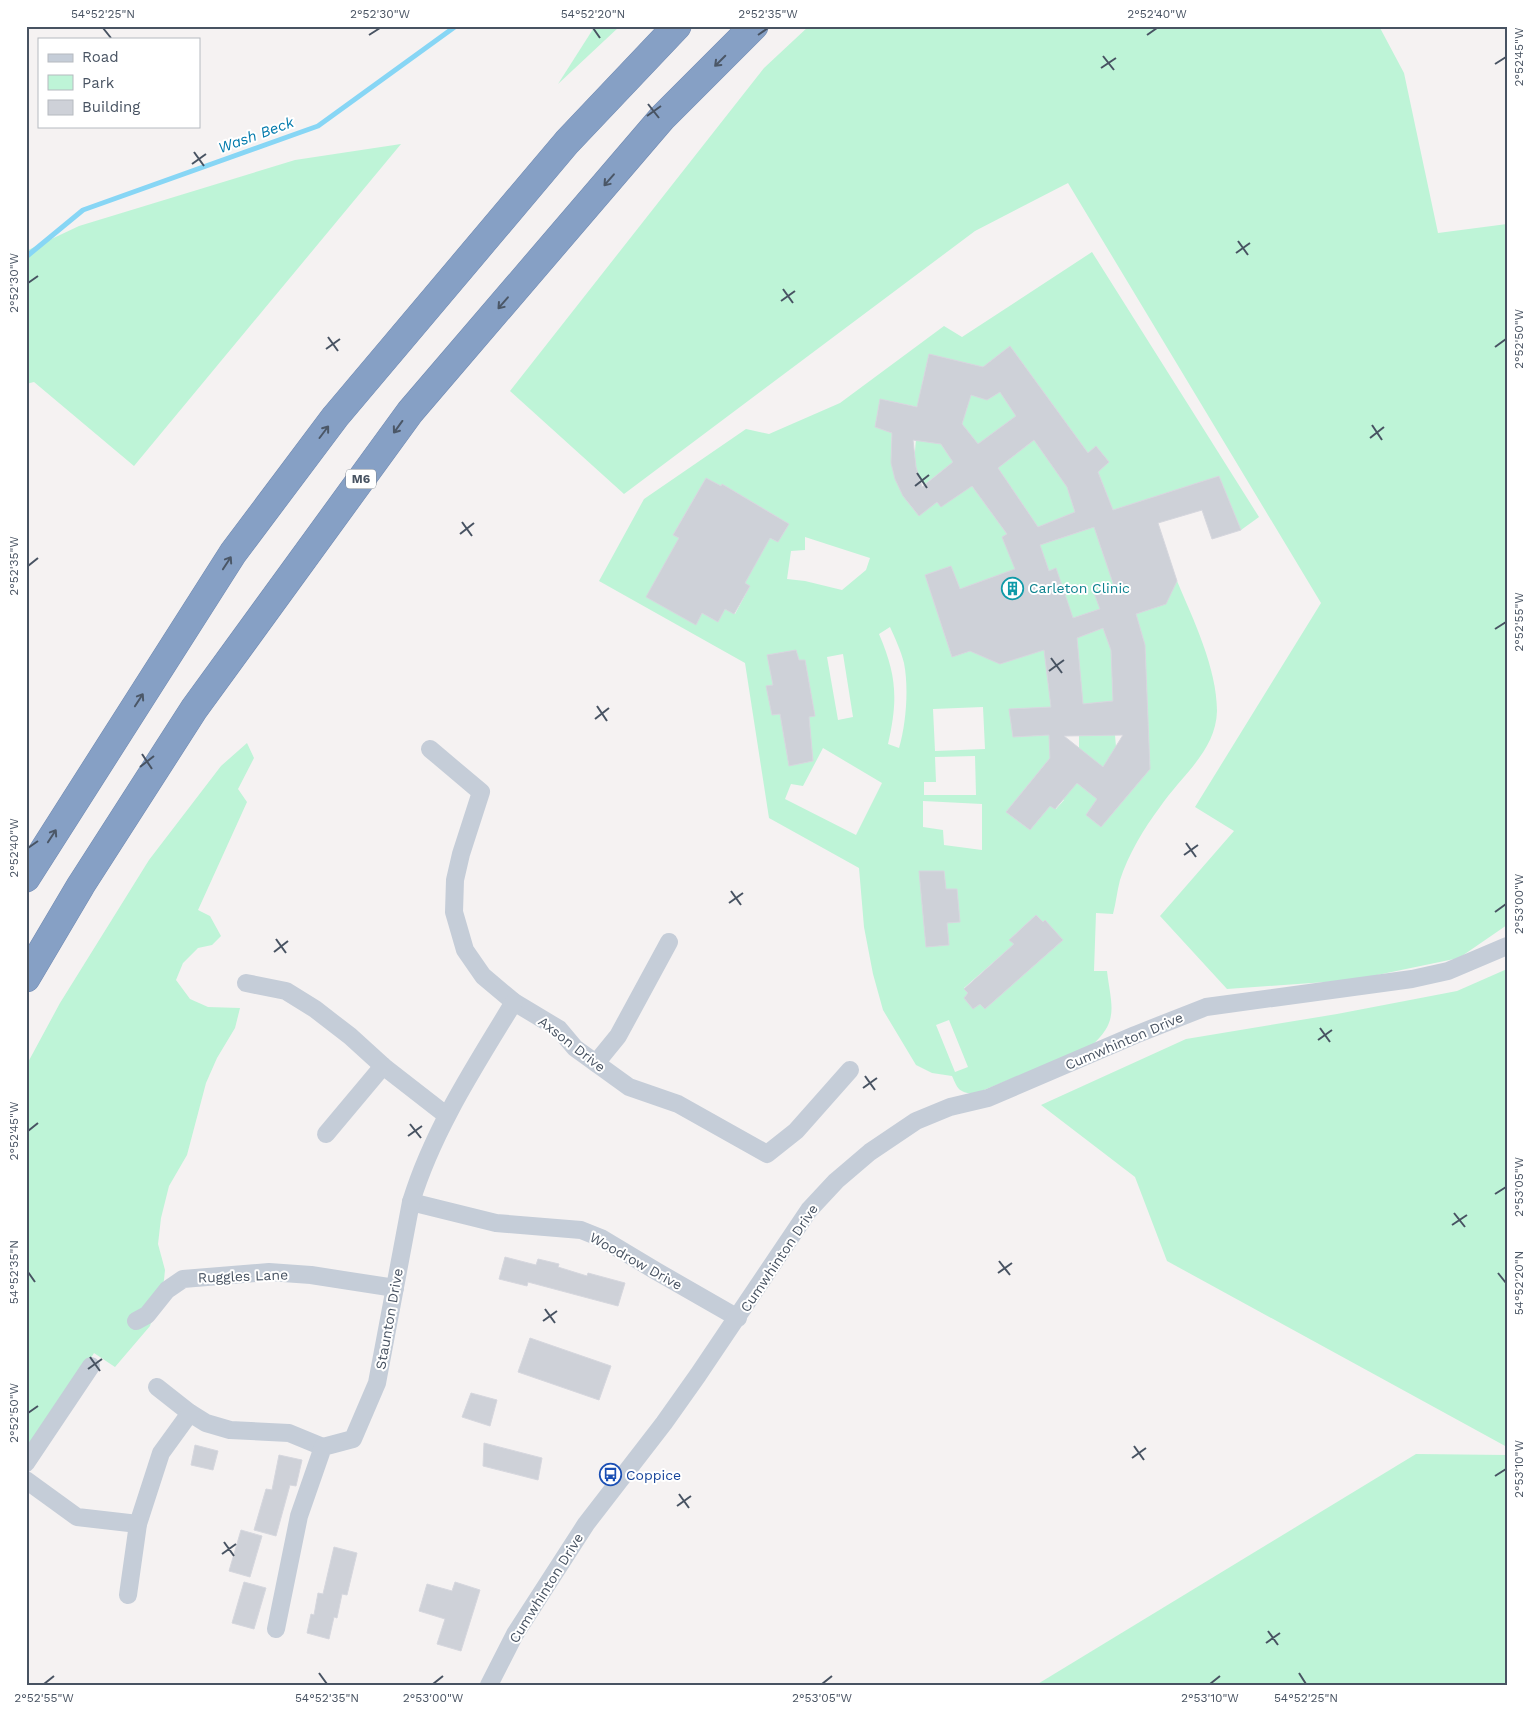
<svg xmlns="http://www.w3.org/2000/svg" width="1533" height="1711" font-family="'Work Sans',sans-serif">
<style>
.green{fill:#bef4d7;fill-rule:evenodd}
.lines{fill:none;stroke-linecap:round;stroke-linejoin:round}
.stream{stroke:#87d6f5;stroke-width:5}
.building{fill:#ced1d8;stroke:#d6d7de;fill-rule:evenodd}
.highway-casing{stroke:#718ab1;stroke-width:29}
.street{stroke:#c5cdd8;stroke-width:18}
.highway{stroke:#86a0c5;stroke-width:28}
.oneway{stroke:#4b5767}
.ticks{fill:none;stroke:#485362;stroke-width:2}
.labels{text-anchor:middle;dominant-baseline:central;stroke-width:4;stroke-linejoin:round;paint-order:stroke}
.shield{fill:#fff;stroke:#7f8791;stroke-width:1}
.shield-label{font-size:12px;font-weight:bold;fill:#485362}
.culture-label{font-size:14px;fill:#0d838f;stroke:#fff;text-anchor:start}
.street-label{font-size:14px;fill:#485362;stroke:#fff}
.transit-label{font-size:14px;fill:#164399;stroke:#fff;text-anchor:start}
.water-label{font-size:15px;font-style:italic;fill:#027aac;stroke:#fff}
.neatline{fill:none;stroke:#485362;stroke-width:2}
.ticks-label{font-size:12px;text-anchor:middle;fill:#485362}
</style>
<rect width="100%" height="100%" fill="#f5f2f2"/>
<g class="green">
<path d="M595,26H620L558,84Z"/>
<path d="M809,26H1379L1404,73L1438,233L1507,224V925L1459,958L1353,980L1227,989L1160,916L1234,831L1195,807L1321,603L1068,183L975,231L624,494L510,391L764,68Z"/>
<path d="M401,144L134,466L34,382L26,384V251L79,226L295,160Z"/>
<path d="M1092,252L1259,517L1241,530L1219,476L1113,510L1098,472L1109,462L1096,446L1088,453L1010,346L983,367L929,354L922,384L953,391L947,413L880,399L875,427L892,433C889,467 895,490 919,515L937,502L941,506L972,486L1007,534L1002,537L1018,568L960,589L951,566L925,575L952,657L978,647L1044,650L1051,707L1009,709L1013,737L1049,735L1050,758L1006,812L1030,830L1050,806L1056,809L1064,800L1058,796L1072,779L1097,799L1086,815L1101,827L1150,769L1145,645L1136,614L1165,604L1177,581C1193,619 1217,668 1217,711C1216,751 1181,776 1160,807C1144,828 1128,855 1120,880C1117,891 1116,903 1113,914L1096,913L1094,971H1107C1111,1005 1120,1021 1091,1046L974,1094C958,1092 958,1089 952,1076L932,1073L916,1065L883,1010L873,974L864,927L859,868L769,818L745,663L599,581L644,499L746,429L769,434L840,403L944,326L962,337ZM706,478L721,486L722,484L789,524L778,542L765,536L745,583L750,586L735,614L725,609L718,622L702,613L696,624L679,538L673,535ZM805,537L870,558L866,570L842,590L805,581L787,579L791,551L805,550ZM890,627C895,638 901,651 904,663C909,688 906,725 899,748L888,744C898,700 897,676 879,634ZM796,650L799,660H805L815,716L809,717L813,761L789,765L780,714L772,715L767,687L773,685L767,655ZM843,654L853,717L838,720L827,657ZM983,707L985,749L935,751L933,709ZM823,748L882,783L856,835L785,799L791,784L803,786ZM975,756L976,795H924V782H936L935,757ZM923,801L982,804V850L944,845L943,830L923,827ZM919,871H944L946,889H957L960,922L947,923L949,945L926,947ZM1036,915L1043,922L1045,920L1063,940L985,1009L980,1004L973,1009L964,998L968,993L964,988L1014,944L1010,939ZM949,1020L968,1067L955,1072L936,1025Z"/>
<path d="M1000,392L1016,416L978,444L962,424L971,395L987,400Z"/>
<path d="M916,440L941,444L953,462L924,485C914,471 914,457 916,440Z"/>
<path d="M1034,440L1067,487L1075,512L1038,527L998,468Z"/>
<path d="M1094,527L1114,586L1095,593L1100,609L1068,620L1065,595L1056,569L1049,571L1040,545Z"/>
<path d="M1103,628L1111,650L1113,701L1083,704L1077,638Z"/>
<path d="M1115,735L1117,759L1103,767L1079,761V736Z"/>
<path d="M247,743L254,758L238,789L247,802L198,910L210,916L221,936L212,945L198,948L183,963L176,980L190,999L208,1007L240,1008L235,1028L217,1058L206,1083L187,1155L169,1186L161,1218L158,1244L165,1270L164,1280L150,1326L115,1367L94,1353L88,1363L26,1457V1066L60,1003L149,860L221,766Z"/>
<path d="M1507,969V1447L1167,1261L1135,1177L1041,1105L1186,1039L1337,1014L1457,991Z"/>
<path d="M1416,1454L1507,1455V1685H1036Z"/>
</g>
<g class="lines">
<path class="stream" d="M26,257L83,210L318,126L456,26"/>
</g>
<g class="building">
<path d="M1010,346L1088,453L1096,446L1109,462L1098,472L1113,510L1219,476L1241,530L1212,539L1202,510L1158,523L1177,581L1166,604L1136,614L1145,645L1150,769L1101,827L1086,815L1097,799L1077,783L1055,809L1050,806L1030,830L1006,812L1050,758L1049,735L1013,737L1009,709L1051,707L1044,650L1000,664L970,651L952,657L925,575L951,566L960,589L1015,569L1002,537L1007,534L972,486L941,507L937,502L919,516L903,496L895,479L891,463L892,433L875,427L880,399L917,407L929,354L983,367ZM1000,392L1016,416L978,444L962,424L971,395L987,400ZM913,440L941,444L953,462L922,487L916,467ZM1034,440L1067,487L1075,512L1038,527L998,468ZM1094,527L1114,586L1094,593L1100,609L1073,618L1056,568L1049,571L1040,545ZM1103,628L1111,650L1113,701L1083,704L1077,638ZM1123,735L1103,767L1064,736Z"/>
<path d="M706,478L721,486L722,484L789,524L778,542L770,538L745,583L750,586L734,614L725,609L718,622L702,613L696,625L646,597L679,538L673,535Z"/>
<path d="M796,650L799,660H805L815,716L809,717L813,761L789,766L780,714L772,715L766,686L773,685L767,655Z"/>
<path d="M919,871H944L946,889H957L960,922L947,923L949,945L926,947Z"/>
<path d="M1036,915L1043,922L1045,920L1063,940L985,1009L980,1004L973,1009L964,998L968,993L964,989L1014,944L1009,940Z"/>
<path d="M505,1257L536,1265L538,1259L559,1264L558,1267L587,1276L588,1273L625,1283L618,1306L528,1282L527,1286L499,1279Z"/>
<path d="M530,1338L611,1366L599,1400L518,1372Z"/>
<path d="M471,1393L497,1400L490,1426L462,1417Z"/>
<path d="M484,1443L542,1458L538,1480L483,1466Z"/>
<path d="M195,1445L218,1451L213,1470L191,1465Z"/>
<path d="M279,1455L302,1460L296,1486L290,1485L276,1536L254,1530L266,1489L272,1490Z"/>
<path d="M241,1530L262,1536L250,1577L229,1571Z"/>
<path d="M334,1547L357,1553L347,1595L342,1594L337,1618L334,1617L329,1639L307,1633L311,1614L314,1615L318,1593L323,1594Z"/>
<path d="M244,1582L266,1588L254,1629L232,1623Z"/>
<path d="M455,1582L480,1590L461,1651L437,1644L445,1619L419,1611L427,1584L452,1591Z"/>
</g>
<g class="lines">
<defs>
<g id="highway">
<path d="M26,878L233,553L335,417L567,142L677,26"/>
<path d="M26,978L81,885L194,709L410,412L662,118L754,26"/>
</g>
</defs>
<use href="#highway" class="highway-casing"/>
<g class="street">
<path d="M430,749L481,792L461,854L455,880L454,912L465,950L483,976L514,1002L559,1029L575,1048L629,1087L678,1104L767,1154L796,1131L850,1070"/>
<path d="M246,983L286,991L315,1009L350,1036L383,1066L446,1115"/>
<path d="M596,1063L618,1036L669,942"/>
<path d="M326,1134L383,1066"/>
<path d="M411,1202L496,1223L581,1230L601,1238L656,1271L738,1318"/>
<path d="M136,1321L147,1315L167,1290L183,1279L269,1272L311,1275L395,1288"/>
<path d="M157,1387L190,1413L206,1423L230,1430L289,1433L323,1447"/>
<path d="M26,1463L91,1366"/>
<path d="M26,1480L77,1517L138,1524"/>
<path d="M128,1595L138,1524L161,1453L190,1413"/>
<path d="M276,1629L299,1516L323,1447L353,1439L377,1383L411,1202C433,1130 475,1066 514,1002"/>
<path d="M489,1685L515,1634L586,1524L664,1423L698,1375L809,1210L836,1181L870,1152L916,1121L950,1107L988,1098L1135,1035L1206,1007L1412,979L1448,971L1507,946"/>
</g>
<use href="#highway" class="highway"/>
</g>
<defs><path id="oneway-shaft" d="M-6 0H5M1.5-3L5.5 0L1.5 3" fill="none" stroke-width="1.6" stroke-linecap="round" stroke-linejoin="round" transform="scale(1.25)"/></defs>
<g class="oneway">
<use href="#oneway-shaft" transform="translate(720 61) rotate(135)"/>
<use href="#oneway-shaft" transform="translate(609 180) rotate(131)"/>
<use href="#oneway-shaft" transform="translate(503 303) rotate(131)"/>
<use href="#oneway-shaft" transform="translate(398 427) rotate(126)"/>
<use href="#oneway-shaft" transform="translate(324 432) rotate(-53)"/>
<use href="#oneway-shaft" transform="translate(227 563) rotate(-57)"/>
<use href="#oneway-shaft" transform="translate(139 700) rotate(-57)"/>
<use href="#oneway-shaft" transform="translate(52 836) rotate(-57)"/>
</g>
<path class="ticks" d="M103,28L111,38M593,28L600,38M369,35L380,28M758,35L768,28M1147,35L1157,28M1103,56L1114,70M1495,64L1506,57M1101,68L1116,58M648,104L659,118M647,116L661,106M194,152L204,166M192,164L206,154M1238,241L1248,255M1236,253L1250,243M28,283L38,276M783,289L793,303M781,301L795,291M328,337L338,351M1495,347L1506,339M326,349L340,339M1372,425L1382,440M1370,438L1384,427M917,473L927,488M915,486L929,475M462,522L472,536M460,534L474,523M28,566L38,558M1495,629L1506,622M1051,658L1062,673M1049,671L1064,660M597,706L607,721M595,719L609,708M142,754L152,769M140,767L154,756M1186,843L1196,857M28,848L38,841M1184,855L1198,845M731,891L741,905M729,903L743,893M1495,912L1506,904M276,939L286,953M274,952L288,941M1320,1028L1330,1042M1318,1040L1332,1030M865,1076L875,1090M863,1088L877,1078M410,1124L421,1138M28,1131L38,1123M408,1136L422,1126M1495,1194L1506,1187M1454,1213L1465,1227M1452,1225L1467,1215M999,1261L1010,1275M28,1272L35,1282M998,1273L1012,1263M1498,1273L1506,1283M545,1309L555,1323M543,1321L557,1311M90,1357L100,1371M88,1369L102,1359M28,1413L38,1406M1134,1446L1144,1460M1132,1458L1146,1448M1495,1476L1506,1469M679,1494L689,1508M677,1506L691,1496M224,1542L234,1556M222,1554L236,1544M1268,1631L1278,1645M1266,1643L1280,1633M319,1673L327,1684M1299,1673L1306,1684M44,1684L54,1676M433,1684L443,1676M822,1684L832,1676M1210,1684L1220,1676"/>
<defs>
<symbol id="building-ring" viewBox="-11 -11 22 22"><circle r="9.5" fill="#fff" stroke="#0f9aa8" stroke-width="1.5"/><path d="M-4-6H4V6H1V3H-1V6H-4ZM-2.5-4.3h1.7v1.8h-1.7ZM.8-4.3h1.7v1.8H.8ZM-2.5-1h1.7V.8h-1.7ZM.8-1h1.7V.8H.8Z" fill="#0f9aa8"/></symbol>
<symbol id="bus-ring" viewBox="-11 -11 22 22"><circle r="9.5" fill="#fff" stroke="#1a4fb4" stroke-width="1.5"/><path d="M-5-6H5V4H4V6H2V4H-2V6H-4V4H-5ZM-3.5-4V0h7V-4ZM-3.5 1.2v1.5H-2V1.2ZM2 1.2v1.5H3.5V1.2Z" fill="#1a4fb4"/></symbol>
</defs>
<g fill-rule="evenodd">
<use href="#building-ring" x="1000" y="576" width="25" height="25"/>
<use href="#bus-ring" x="598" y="1462" width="25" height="25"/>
</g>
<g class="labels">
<rect class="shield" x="346" y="469.5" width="30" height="19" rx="4"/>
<g class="shield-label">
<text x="361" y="479">M6</text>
</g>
<g class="culture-label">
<text x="1029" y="588">Carleton Clinic</text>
</g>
<g class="street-label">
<text transform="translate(1124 1041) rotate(-23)">Cumwhinton Drive</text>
<text transform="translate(572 1044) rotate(38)">Axson Drive</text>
<text transform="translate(779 1258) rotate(-56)">Cumwhinton Drive</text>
<text transform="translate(636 1261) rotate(29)">Woodrow Drive</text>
<text transform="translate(243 1276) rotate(-2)">Ruggles Lane</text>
<text transform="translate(389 1319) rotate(-80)">Staunton Drive</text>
<text transform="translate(546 1588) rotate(-58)">Cumwhinton Drive</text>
</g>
<g class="transit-label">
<text x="626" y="1475">Coppice</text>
</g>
<g class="water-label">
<text transform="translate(256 135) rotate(-20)">Wash Beck</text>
</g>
</g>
<rect width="1533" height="1711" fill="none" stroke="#ffffff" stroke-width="55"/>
<rect x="38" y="38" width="162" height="90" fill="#ffffff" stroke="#b6bac0"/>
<rect x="48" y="54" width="25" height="8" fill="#c5cdd8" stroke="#b6bac0"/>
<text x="82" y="62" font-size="15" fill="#485362">Road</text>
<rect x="48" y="75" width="25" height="15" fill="#bef4d7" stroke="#b6bac0"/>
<text x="82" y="88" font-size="15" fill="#485362">Park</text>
<rect x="48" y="100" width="25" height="15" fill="#ced1d8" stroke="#b6bac0"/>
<text x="82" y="112" font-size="15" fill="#485362">Building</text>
<rect x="28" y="28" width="1478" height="1656" class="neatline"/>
<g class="ticks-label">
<text x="103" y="18">54°52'25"N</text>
<text x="380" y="18">2°52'30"W</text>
<text x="593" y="18">54°52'20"N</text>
<text x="768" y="18">2°52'35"W</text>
<text x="1157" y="18">2°52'40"W</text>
<text transform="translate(1519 57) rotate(-90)" y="4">2°52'45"W</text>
<text transform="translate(14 283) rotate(-90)" y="4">2°52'30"W</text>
<text transform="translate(1519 339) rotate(-90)" y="4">2°52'50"W</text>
<text transform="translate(14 566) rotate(-90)" y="4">2°52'35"W</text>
<text transform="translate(1519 622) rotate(-90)" y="4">2°52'55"W</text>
<text transform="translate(14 848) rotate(-90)" y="4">2°52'40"W</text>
<text transform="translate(1519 904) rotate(-90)" y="4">2°53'00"W</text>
<text transform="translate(14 1131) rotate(-90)" y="4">2°52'45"W</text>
<text transform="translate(1519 1187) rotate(-90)" y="4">2°53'05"W</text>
<text transform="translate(14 1272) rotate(-90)" y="4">54°52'35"N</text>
<text transform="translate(1519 1283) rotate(-90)" y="4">54°52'20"N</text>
<text transform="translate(14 1413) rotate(-90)" y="4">2°52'50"W</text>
<text transform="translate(1519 1469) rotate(-90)" y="4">2°53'10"W</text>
<text x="44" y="1702">2°52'55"W</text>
<text x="327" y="1702">54°52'35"N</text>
<text x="433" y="1702">2°53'00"W</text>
<text x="822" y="1702">2°53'05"W</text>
<text x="1210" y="1702">2°53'10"W</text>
<text x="1306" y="1702">54°52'25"N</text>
</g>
</svg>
